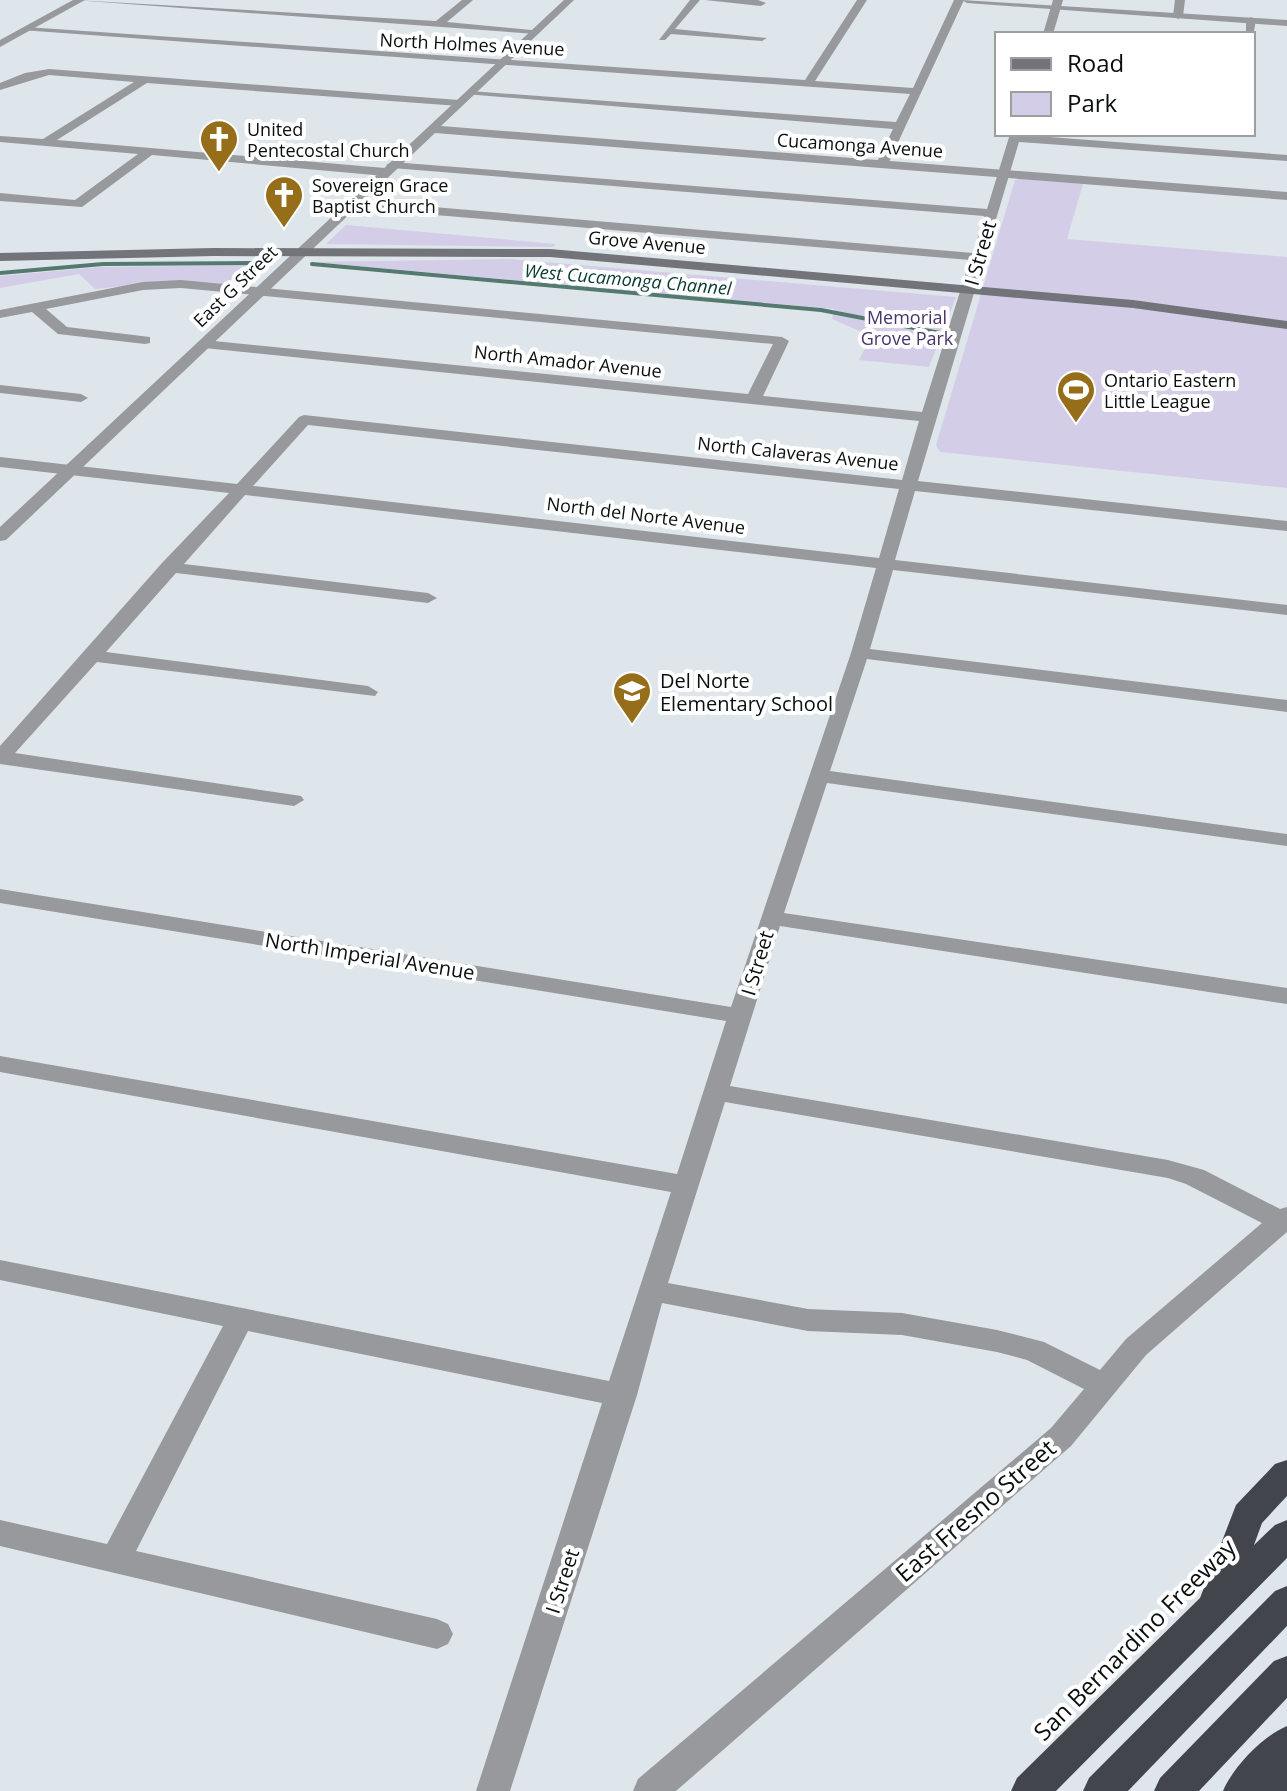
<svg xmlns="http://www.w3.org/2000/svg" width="1287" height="1791" font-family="'Open Sans',sans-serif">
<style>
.green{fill:#d4cde8}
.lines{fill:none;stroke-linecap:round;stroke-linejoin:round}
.stream{stroke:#547a6f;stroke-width:4}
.minor{fill:#97999c;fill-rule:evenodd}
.tertiary{fill:#97999c;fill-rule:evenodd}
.secondary{fill:#727479;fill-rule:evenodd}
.motorway{fill:#42454c;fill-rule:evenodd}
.labels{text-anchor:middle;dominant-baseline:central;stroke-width:8;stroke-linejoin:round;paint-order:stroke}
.far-street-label{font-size:18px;fill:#0b0e0f;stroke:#fff}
.far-poi-label{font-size:18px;fill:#0b0e0f;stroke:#fff;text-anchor:start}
.far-water-label{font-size:18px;font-style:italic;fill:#083a2e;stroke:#fff}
.far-park-label{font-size:18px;fill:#47356b;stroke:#fff}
.street-label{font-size:20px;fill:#0b0e0f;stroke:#fff}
.poi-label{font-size:20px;fill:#0b0e0f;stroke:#fff;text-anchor:start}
.near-street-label{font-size:24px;fill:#0b0e0f;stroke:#fff}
</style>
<rect width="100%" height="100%" fill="#dee6eb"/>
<g class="green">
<path d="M1021,179L1083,184L1067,239L1287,257V488L940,452L936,445L1015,180Z"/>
<path d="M346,225L556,244L553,247L326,244Z"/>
<path d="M510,259L956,297L929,367L859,360L871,336L832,319L834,309L313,262Z"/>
<path d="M265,265L239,285L177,281L95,289L79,274L0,288V276L101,267Z"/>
</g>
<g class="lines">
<g class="stream">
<path d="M312,264L821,310L940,333"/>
<path d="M0,273L103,264L267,263"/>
</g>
<g class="minor">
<path d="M74,0L436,21L462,0H473L447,22L541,31L536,34Z"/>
<path d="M690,0H700L675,29L767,38L762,41L671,34L665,40H659Z"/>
<path d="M705,0H758L766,3L761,6Z"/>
<path d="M857,0H867L815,81L913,88L954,0H964L888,164L882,167L876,164L893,129L465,94L470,91L896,122L910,94L21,30L26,27L805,80Z"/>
<path d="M1053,0H1063L1053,34H1043Z"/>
<path d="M1175,0H1185L1183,16L1178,19L1173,16Z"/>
<path d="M1251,17L1256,20L1253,36L1246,34V20Z"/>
<path d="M49,69L459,100L464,103L459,106L147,83L57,140L385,168L391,172L385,176L152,155L82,207L0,201V193L75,200L138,154L0,142V136L43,139L134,82L49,75L0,90V83L25,73Z"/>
<path d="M1010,134L1287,155V161L1019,142L918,481L1287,521V531L915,491L895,560L1287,605V615L893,570L870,649L1287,700V712L867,659L830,771L1287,834V846L827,783L784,913L1287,988V1004L780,926L730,1086L1168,1160L1204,1170L1280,1209L1287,1207V1232L1146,1355L1071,1446L676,1791H633L638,1779L1051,1428L1084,1389L1027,1360L997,1352L902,1335L808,1331L662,1303L637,1395L510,1791H476L602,1403L248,1331L136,1551L437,1619L448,1624L453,1634L448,1644L437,1649L0,1546V1520L107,1544L223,1326L0,1280V1260L609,1381L671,1192L0,1072V1056L677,1174L726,1021L0,903V889L731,1007L851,653L876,568L245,495L184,564L428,593L437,598L428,603L176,573L106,652L368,686L378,692L375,696L97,662L15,753L301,796L304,800L294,806L0,764V746L162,563L229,493L0,467V457L237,484L299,417L304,415L902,480L919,421L204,348L197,344L204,340L748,394L773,344L181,288L143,290L46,309L67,327L150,337V343L145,344L58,334L32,312L0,318V310L143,282L181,280L782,337L789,341L763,396L922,412L970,260L351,208L345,204L351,200L973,253L984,216L392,168L386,165L392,162L987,209ZM308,425L899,489L879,558L253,486ZM725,1102L1168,1178L1186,1184L1262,1223L1126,1339L1100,1370L1044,1342L997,1330L902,1313L808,1309L668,1283Z"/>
<path d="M0,385L81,394L88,398L81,402L0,393Z"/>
</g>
<g class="tertiary">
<path d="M73,0H85L0,47V40Z"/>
<path d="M564,0H574L441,126L1287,192V200L435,133L6,540L0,541V527Z"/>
<path d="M962,0L1287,20V26L967,3Z"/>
</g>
<path class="secondary" d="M213,248L550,249L1133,300L1287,321V329L1133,308L550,257L213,256L0,261V253Z"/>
<g class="motorway">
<path d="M1287,1460V1496L1262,1523L1254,1545L1275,1525L1287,1520V1558L1056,1791H1011L1017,1778L1200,1598L1236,1505L1275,1464Z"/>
<path d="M1287,1586V1626L1128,1791H1083L1089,1778L1275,1591Z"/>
<path d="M1287,1656V1698L1199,1791H1154L1160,1778L1274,1661Z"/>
<path d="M1287,1726V1791H1223C1233,1767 1263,1736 1287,1726Z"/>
</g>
</g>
<defs>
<symbol id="church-pin" viewBox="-11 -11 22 30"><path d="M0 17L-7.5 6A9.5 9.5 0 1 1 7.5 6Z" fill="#966e19" stroke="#fff"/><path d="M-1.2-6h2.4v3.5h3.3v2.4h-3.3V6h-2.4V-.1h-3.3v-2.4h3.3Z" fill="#fff"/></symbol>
<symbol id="stadium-pin" viewBox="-11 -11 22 30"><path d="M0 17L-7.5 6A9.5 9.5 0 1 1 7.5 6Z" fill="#966e19" stroke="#fff"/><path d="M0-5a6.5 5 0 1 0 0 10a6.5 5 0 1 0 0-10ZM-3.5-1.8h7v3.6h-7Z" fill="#fff"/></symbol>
<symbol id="school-pin" viewBox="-11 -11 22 30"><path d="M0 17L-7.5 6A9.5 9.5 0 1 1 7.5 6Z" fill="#966e19" stroke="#fff"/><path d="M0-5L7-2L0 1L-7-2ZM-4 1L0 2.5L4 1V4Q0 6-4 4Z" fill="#fff"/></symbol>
</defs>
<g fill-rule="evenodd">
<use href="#church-pin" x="197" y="117" width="44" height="60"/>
<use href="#church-pin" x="262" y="173" width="44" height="60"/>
<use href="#stadium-pin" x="1054" y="368" width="44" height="60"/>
<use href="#school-pin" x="610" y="669" width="44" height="60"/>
</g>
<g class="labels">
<g class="far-street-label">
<text transform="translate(472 44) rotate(3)">North Holmes Avenue</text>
<text transform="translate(860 145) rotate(4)">Cucamonga Avenue</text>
<text transform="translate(647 242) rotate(5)">Grove Avenue</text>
<text transform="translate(235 286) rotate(-44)">East G Street</text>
<text transform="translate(568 361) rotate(6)">North Amador Avenue</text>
<text transform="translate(798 453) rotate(6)">North Calaveras Avenue</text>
<text transform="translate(646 515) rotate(7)">North del Norte Avenue</text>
</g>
<g class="far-poi-label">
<text x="247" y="129">United<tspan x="247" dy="21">Pentecostal Church</tspan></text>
<text x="312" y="185">Sovereign Grace<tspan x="312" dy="21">Baptist Church</tspan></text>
<text x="1104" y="380">Ontario Eastern<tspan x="1104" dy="21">Little League</tspan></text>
</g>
<g class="far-water-label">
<text transform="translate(628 279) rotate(5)">West Cucamonga Channel</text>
</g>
<g class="far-park-label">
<text x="907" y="317">Memorial<tspan x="907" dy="21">Grove Park</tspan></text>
</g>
<g class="street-label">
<text transform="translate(980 253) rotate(-74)">I Street</text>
<text transform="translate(370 956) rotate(9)">North Imperial Avenue</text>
<text transform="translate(757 963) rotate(-73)">I Street</text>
<text transform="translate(562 1581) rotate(-72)">I Street</text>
</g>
<g class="poi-label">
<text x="660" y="680">Del Norte<tspan x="660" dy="23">Elementary School</tspan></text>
</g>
<g class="near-street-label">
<text transform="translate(975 1510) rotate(-41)">East Fresno Street</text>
<text transform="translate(1134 1639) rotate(-45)">San Bernardino Freeway</text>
</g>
</g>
<rect x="995" y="32" width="260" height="104" fill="#ffffff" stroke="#9d9f9f" stroke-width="2"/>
<rect x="1011" y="58" width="40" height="12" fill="#727479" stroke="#9d9f9f" stroke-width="2"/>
<text x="1067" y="72" font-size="24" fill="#0b0e0f">Road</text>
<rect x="1011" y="92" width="40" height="24" fill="#d4cde8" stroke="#9d9f9f" stroke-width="2"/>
<text x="1067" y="112" font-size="24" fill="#0b0e0f">Park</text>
</svg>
